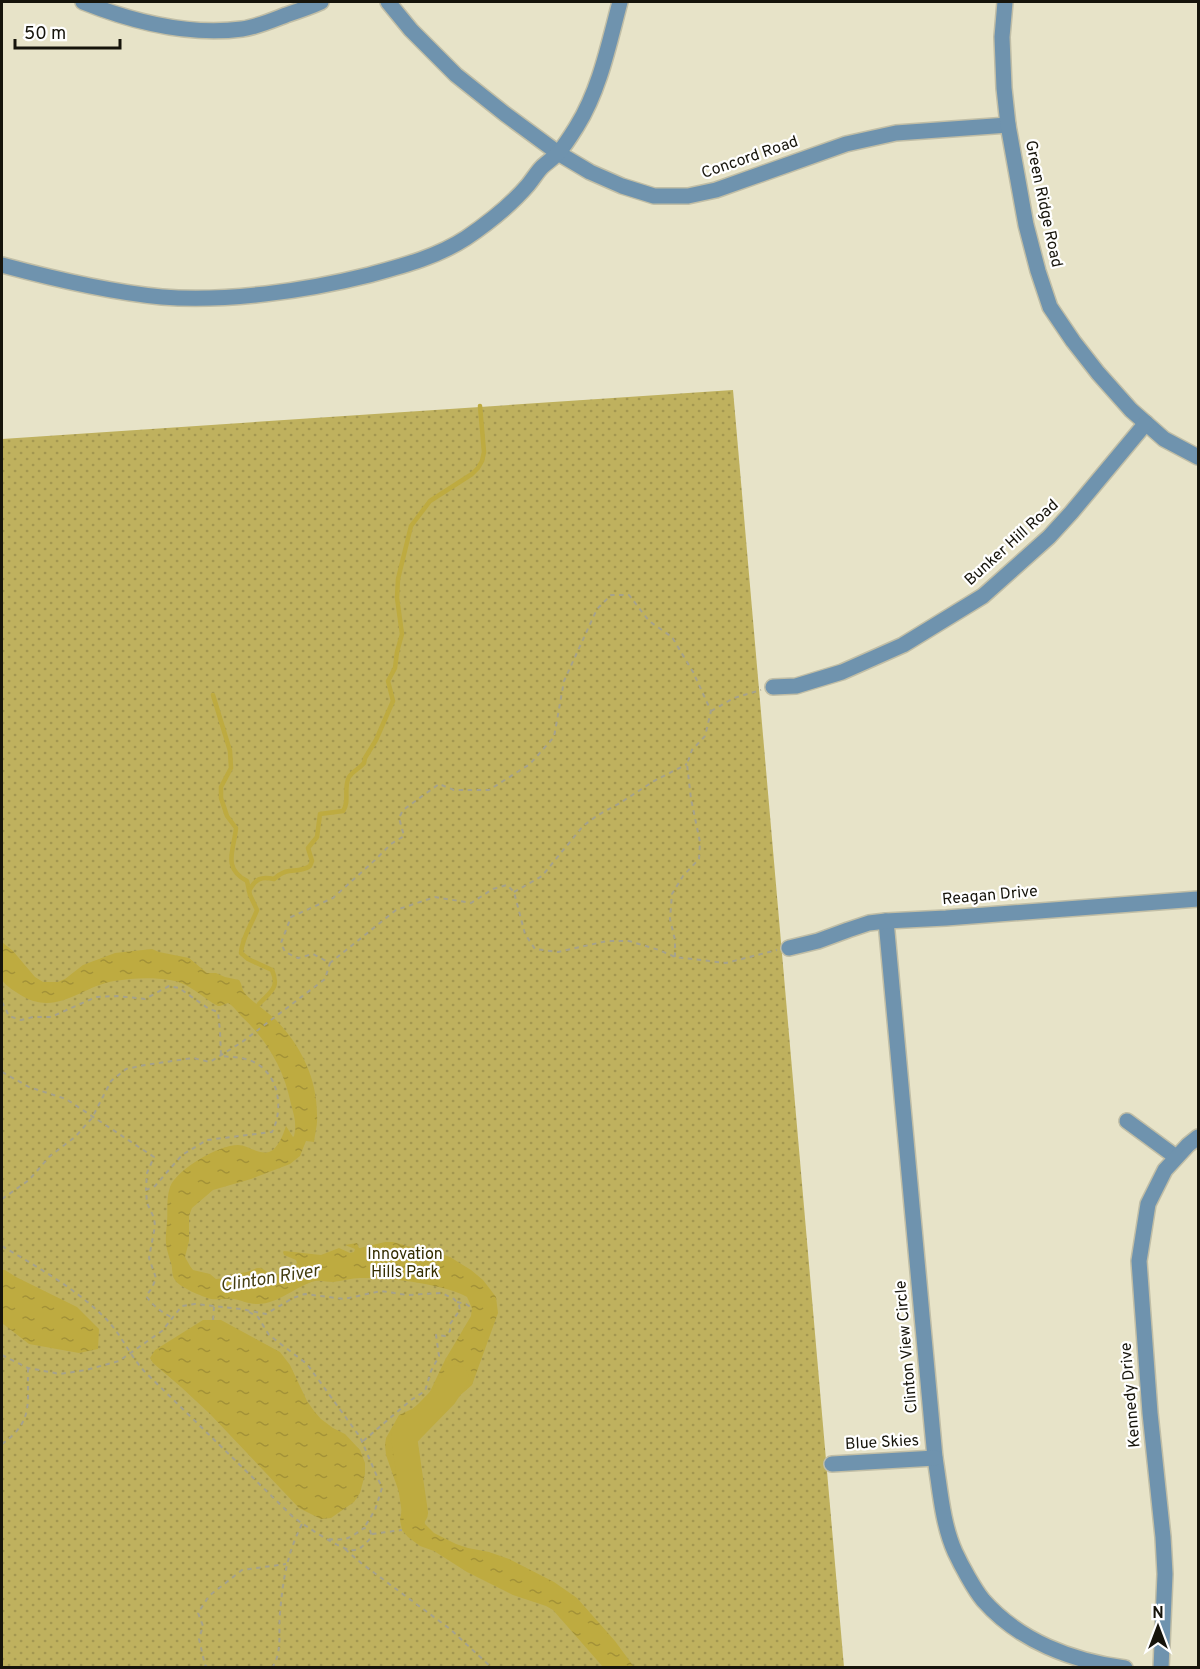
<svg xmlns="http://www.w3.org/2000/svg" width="1200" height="1669" font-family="Overpass,sans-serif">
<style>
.park{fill:url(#park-dots)}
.water{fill:url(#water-ripples)}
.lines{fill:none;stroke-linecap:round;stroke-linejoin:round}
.stream{stroke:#beab40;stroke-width:4.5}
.river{stroke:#beab40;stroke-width:26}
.street-casing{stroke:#c1bea6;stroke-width:18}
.path{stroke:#a5a28d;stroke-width:2;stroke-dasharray:4.5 4.5;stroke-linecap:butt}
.street{stroke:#6f93ae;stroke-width:15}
.labels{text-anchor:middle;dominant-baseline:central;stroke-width:4.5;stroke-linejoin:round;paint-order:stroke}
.street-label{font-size:16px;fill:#16140b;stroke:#fff}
.park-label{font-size:16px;fill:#342d00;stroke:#fff}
.water-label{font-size:18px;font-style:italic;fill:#443d10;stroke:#fff}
</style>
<defs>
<pattern id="park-dots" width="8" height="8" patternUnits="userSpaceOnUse" patternTransform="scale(1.5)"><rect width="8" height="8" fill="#bfb15e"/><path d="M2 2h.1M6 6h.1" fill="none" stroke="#a39750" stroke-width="1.8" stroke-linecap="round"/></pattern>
<pattern id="water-ripples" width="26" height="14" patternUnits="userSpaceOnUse" patternTransform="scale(1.5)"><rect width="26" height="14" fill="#beab40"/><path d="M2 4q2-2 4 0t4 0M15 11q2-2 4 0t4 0" fill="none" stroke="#a39237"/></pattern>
</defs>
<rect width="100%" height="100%" fill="#e7e3c8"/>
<path class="park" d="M733,390L844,1667L2,1668V439Z"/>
<g class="water">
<path d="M2,942L13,951L35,977L43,982H58L65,979L83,965L115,953L152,949L159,952L189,958L207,973H216L225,977L239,980C242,984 242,989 244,992C249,1000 268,1012 276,1020C301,1046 317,1078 317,1115C318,1124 315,1133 314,1142L306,1141L300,1156L290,1164L251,1179L213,1190L192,1208L189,1216V1241L185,1257L190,1266L193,1270L210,1274L216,1279L225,1278L234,1274L247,1272L257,1268H261L271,1274H280L292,1269L297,1263L296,1260L284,1255L283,1252L284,1251L321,1255L339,1248L350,1253L354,1252L355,1249L345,1245L357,1243L359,1248H360L385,1242H393L407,1246L430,1250L450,1257L471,1270L483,1280L496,1297L498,1313L472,1385L448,1406L428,1407L419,1415L406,1455L415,1499L424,1517L425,1524L434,1533L456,1544L468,1548L489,1552L509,1559L554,1582L577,1598L615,1641L634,1667H603L553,1610L546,1606L513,1595L467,1572L434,1551L420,1546L408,1537L402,1530L400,1520L402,1508L401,1498L386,1455L385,1445L386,1438L399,1415L412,1409L427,1398L445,1360L471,1316L472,1308L467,1297C445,1284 387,1277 360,1278C351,1278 342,1281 333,1282C327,1282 321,1280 315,1281C295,1286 278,1305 256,1304C248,1304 241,1300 234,1299C226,1298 218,1300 211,1299C203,1297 179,1287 175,1280C171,1275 173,1268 171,1263C165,1244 165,1243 167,1223C168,1210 166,1199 170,1187C177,1169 219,1145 238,1145C248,1145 258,1155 269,1152C278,1149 283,1135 286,1126L293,1137L294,1136C297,1124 294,1115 291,1104C284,1069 267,1040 241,1016C237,1011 233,1006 228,1003L220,1006H218C201,997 190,983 170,980C152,977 132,978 114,981C79,987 56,1018 19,994C13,990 6,986 2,980Z"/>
<path d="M2,1270H5L16,1277L77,1307L99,1329L98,1349L79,1353L29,1344L2,1323Z"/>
<path d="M203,1320H221L280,1352L290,1365L307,1401L314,1411L321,1419L333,1428L345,1434L360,1450L365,1463V1474L360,1493L354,1502L331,1518L321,1519L299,1508L210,1414L181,1387L153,1363L150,1358L155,1350Z"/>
</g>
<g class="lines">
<g class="stream">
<path d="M213,695L230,751L231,768L221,787V798L227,816L236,828C234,850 222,868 247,881L250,895L257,910C252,924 242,937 241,953L248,959L272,970C280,988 270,992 259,1004"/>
<path d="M249,891C255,879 261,876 274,879C289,865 296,875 310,866L312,861L308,848L317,837L320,814L343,811C350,802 343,788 349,777C353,771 360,768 364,763L365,758L376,740L393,701L388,681L395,668L397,652L402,634L397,598L398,579L411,526L430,501L472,474L478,468L482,461L484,452L480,406"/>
</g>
<path class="river" d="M415,1513L404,1437L444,1396L456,1378"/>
<defs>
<g id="street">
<path d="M83,2C133,22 188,36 242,29C257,27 273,20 286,15C298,11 310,7 321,2"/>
<path d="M388,2L411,30L456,75L505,114L558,153L590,172L622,186L654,196H688L716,190L846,144L896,133L1008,125"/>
<path d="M1005,2L1002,37L1004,88L1008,125L1026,225L1038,271L1050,307L1073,341L1098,373L1131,410L1164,439L1198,457"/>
<path d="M2,265C54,279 108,292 162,297C227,302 305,291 369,275C402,266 437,257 466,238C488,223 511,205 528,185C533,179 537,172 542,167C547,162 554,158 559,152C566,144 572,134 577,126C600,89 609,43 620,2"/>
<path d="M773,687L796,686L842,672L903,645L983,596L1049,537L1071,513L1146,423"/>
<path d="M886,921L935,1458C940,1488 942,1523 955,1552C961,1565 974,1589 983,1600C1019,1641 1072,1661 1125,1668"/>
<path d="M789,948L818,941L848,930L869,923L886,921L946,918L1198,899"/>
<path d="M1127,1121L1176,1157"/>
<path d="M832,1464L935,1458"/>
<path d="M1161,1668L1165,1574L1163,1537L1150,1413L1139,1261L1148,1204L1165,1170L1188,1145L1198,1137"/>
</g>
</defs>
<use href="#street" class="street-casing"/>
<g class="path">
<path d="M711,711L734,698L761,690"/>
<path d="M514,892L542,876L583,826L598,815L620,803L654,781L687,764"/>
<path d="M675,957V940L670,919L672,894L683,876L699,859L700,842L691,799L687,764L692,750L705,736L711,711L693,672L672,637L649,621L629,595H611L597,609L564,681L554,737L530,764L489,790H454L439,784L403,810L399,818L404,836L391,844L375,860L333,898L291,917L281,943L285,952L298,958L313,954L330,963L396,910L435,897L471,903L493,889L507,885L514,892L525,934L535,949L558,952L607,941H629L659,950L675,957L726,963L777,950"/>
<path d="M2,1002L9,1016L21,1020L33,1017H51L96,997L117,996L145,999L169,986L179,988L209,1009L218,1012L220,1031L221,1056C230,1057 240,1057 249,1060C278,1070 285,1107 272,1132L207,1140L182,1155L155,1186L146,1190L147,1203L154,1218L155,1226L149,1258L156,1278L152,1288L146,1296C153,1306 161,1312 173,1318"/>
<path d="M2,1072L29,1087L66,1099L154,1157L147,1173L146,1189"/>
<path d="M2,1199L29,1180L50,1156L75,1137L92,1118L111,1081L126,1069L145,1065L193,1058L210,1062L242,1042L325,979L330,963"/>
<path d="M2,1246C37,1267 75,1288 104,1317C121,1333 129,1355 145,1372L293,1517C304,1525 338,1548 351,1550C358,1551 362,1547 367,1542C371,1538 372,1536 370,1530L364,1528C350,1538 346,1541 329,1539"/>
<path d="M457,1302L466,1304L472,1308"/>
<path d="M249,1312L258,1317L269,1335L307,1364L360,1437L382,1488L375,1510L364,1528"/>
<path d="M213,1320L214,1307"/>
<path d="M2,1355L28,1368L60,1374L86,1370L119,1361L162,1331L182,1306L195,1304L241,1309L266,1314L293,1298L305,1294L344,1299L381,1291L407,1295L442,1293L454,1299L459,1305L460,1310L450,1324V1331L445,1336L436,1335L439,1356L431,1371L425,1391L411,1400L362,1442"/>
<path d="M2,1444C34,1421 27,1404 28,1368"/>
<path d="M372,1534L402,1530"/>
<path d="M345,1549L361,1563L450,1629L492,1668"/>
<path d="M208,1668L205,1665L199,1639L203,1626L198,1613L209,1596L242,1570L286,1564"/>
<path d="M272,1668C283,1651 278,1632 280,1613C283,1579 287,1554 302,1524"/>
</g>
<use href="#street" class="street"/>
</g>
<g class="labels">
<g class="street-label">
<text transform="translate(750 158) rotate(-19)">Concord Road</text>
<text transform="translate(1043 204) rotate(78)">Green Ridge Road</text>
<text transform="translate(1012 543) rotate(-42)">Bunker Hill Road</text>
<text transform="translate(990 896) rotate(-5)">Reagan Drive</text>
<text transform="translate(907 1347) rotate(-95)">Clinton View Circle</text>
<text transform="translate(1131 1395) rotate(-95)">Kennedy Drive</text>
<text transform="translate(882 1443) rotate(-3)">Blue Skies</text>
</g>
<g class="park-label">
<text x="405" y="1255">Innovation<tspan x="405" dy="18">Hills Park</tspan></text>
</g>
<g class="water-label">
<text transform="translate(270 1279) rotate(-9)">Clinton River</text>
</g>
</g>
<rect width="1200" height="1669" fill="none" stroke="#16140b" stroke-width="6"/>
<g transform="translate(1158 1627)" stroke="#ffffff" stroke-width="4.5" paint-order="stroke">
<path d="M0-4.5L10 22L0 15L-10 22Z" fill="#16140b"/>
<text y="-9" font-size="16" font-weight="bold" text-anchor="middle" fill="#16140b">N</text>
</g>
<path d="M15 39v9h105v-9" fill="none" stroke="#16140b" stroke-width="3"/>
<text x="24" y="39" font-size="18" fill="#16140b" stroke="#ffffff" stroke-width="4.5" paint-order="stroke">50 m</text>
</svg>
